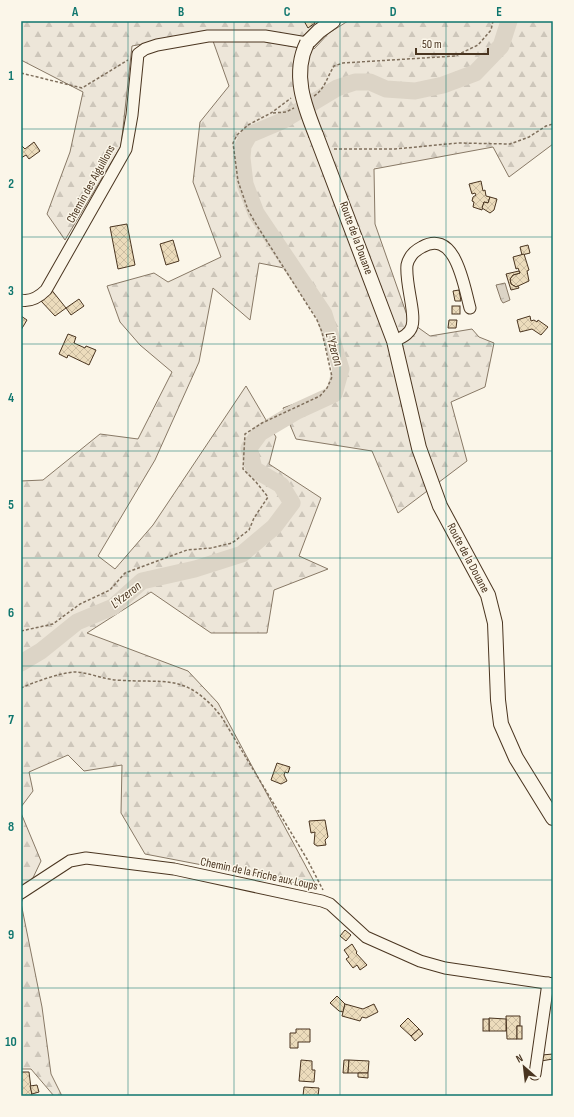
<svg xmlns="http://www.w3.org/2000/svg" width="574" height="1117" font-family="'Sofia Sans Condensed',sans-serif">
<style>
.forest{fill:url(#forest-firs);stroke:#887966}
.water{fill:url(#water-ripples);stroke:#887966}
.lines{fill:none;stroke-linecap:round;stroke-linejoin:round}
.river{stroke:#dcd4c6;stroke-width:17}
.building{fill:url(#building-cross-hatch);stroke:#4a3520}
.minor-casing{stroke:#4a3520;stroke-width:13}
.major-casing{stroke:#4a3520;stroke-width:16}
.path{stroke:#7f6f5c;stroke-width:1.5;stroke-dasharray:3 2;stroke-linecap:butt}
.minor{stroke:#fbf6e9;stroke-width:11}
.major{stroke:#fbf6e9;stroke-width:14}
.major-bridge-casing{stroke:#4a3520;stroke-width:16;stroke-linecap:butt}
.major-bridge{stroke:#fbf6e9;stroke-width:14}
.grid{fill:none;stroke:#0f766e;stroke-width:1;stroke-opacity:0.55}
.labels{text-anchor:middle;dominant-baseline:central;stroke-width:3;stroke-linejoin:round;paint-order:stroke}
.street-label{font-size:12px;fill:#4a3520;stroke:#fbf6e9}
.water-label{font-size:13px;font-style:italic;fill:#4a3520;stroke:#fbf6e9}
.neatline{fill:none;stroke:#0f766e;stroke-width:1.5}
.grid-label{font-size:13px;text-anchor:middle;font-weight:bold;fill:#0f766e}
</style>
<defs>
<pattern id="forest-firs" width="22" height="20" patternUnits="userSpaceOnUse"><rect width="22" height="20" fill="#ede6d9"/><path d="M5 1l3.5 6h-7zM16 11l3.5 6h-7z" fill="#cdc6ba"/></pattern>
<pattern id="water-ripples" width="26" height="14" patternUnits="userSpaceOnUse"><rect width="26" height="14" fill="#dcd4c6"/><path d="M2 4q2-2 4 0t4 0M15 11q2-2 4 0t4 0" fill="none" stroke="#beb7aa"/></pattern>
<pattern id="building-cross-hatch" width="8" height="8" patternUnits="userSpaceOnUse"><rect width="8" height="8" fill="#ecdcbc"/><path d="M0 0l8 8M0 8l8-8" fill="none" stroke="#ccbda1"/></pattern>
</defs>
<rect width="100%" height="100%" fill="#fbf6e9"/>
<g class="forest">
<path d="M21,21H319L299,40L210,31L132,46L121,146L65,240L47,214L70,152L83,92L21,60Z"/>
<path d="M348,21H553V144L509,177L493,147L374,169L375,224L409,321L430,336L472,329L479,337L494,343L485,387L451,402L467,461L398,513L372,451L296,439L283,408L330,391L337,370L320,319L289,269L259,263L250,320L213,288L199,362L155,460L98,556L115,569L153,525L246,386L276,437L269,464L321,498L299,556L328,569L274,590L267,633H211L151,592L87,633L188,671L218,703L317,887L145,854L121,813L122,765L84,771L68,755L29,772L33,791L21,807V481L43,480L100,434L138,439L172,372L140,345L120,322L107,286L154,273L168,282L221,257L193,182L200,122L229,86L213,41C250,39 278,37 314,49L329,33Z"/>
<path d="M21,813L41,861L21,903L42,1007L51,1074L62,1096H54L31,1069H21Z"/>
</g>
<path class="water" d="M505,283L510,300L503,303L501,300L496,285Z"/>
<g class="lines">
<path class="river" d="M21,663L41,651L77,622L113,607L142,581L195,569L242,554L274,527L292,503L281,485L254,469L249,448L260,433L297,411L334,394L341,369L324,314L256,213L245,184L242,158L243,146L249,135L282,121L337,88L355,82H370L386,89L415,91L443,85L475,73L501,46L509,21"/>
</g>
<g class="building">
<path d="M304,21H314L315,23L308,28Z"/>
<path d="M34,142L40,151L29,159L26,155L21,158V145L25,149Z"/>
<path d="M481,181L483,191L485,190L486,196L490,197L488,203L484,202L482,210L473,207L474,202L472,201L473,197L476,195L475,193L472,194L469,184Z"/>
<path d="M490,197L497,199L494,210L490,213L482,208L484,202L488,203Z"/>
<path d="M127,224L135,265L118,269L110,227Z"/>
<path d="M173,240L179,261L166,265L160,244Z"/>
<path d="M528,245L530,253L522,255L520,247Z"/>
<path d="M524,254L529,270L527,271L529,281L516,287L511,284L510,279L513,275L520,273L518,268L516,269L513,257Z"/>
<path d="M519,271L520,273L513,275L510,279L511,284L516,287L518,286L519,288L511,290L506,274Z"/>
<path d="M50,288L66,308L55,316L41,301Z"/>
<path d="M459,290L461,301H455L453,291Z"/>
<path d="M79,299L84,306L71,315L66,308Z"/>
<rect x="452" y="306" width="8" height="8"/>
<path d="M21,316L27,320L21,330Z"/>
<path d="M530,316L531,321L534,320L537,322L538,320L548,327L541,335L532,329L520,332L517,320Z"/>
<path d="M449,320H457L456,328H448Z"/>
<path d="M68,334L76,337L74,343L85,348L86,346L96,350L89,365L68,355L67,358L59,354Z"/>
<path d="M277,763L290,767L288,773L285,772L284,775L287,781L281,784L271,780Z"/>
<path d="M325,820L328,837L325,840L326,845L317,846L314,844L315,832L311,833L309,821Z"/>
<path d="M345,930L351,935L346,941L340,936Z"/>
<path d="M352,944L357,952L356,953L367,965L360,970L357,965L353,968L346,959L349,957L344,950Z"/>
<path d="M337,996L345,1004L343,1012L339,1011L330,1003Z"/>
<path d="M345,1004L363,1009L374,1004L378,1012L366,1018L362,1017L360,1021L342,1016Z"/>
<path d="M506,1016H520V1026H517V1039H507Z"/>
<path d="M408,1018L419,1029L411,1036L400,1026Z"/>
<path d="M489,1018L506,1019V1031H489Z"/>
<rect x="483" y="1019" width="6" height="12"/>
<rect x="517" y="1026" width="5" height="13"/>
<path d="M296,1029H310V1042H298V1048H290V1033H296Z"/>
<path d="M419,1029L423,1034L415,1041L411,1036Z"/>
<path d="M553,1054V1059L541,1061L542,1055Z"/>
<path d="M301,1060L312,1061V1070H315L314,1082L299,1081Z"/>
<path d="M344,1060H349L348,1073H343Z"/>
<path d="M349,1060L369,1061L368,1073H348Z"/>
<path d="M21,1072H29L32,1096H21Z"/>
<path d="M358,1073H368V1078L358,1077Z"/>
<path d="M37,1085L39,1092L32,1094L30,1086Z"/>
<path d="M304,1087L319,1088L318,1096H303Z"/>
</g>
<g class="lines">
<defs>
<g id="minor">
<path d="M21,300C31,302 40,296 46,290L126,149L132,115L138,54L145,49L157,45L208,36H265L307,43"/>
<path d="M394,341C402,338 410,334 412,326C416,313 405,283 407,265C409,256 414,251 422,247C456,228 464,287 470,308"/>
<path d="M21,893L70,861L86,858L174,869L322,901L330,904L366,937L420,961L445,968L553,984"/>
<path d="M535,1074L548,983"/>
</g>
<g id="major">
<path d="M307,43L319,31L333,21"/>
<path d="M316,135L394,341L419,448L440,506L488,595L495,623L498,700L501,724L516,758L553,818"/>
</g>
</defs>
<use href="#minor" class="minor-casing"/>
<use href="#major" class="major-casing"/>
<g class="path">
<path d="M21,73L82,88L128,60"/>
<path d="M314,96C325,89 327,77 334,66L343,63L455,56L478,45L491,30L493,21"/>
<path d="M273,113L286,112L294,108"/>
<path d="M334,149H395L458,143L510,144L529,137L546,126L553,124"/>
<path d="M21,631L53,624L80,604L110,590L125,573L187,550L211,548L232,543L249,530L254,518L268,497L256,482L243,469L245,434L262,423L320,396L327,388L332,377L322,332L317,320L256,224L248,210L238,181L233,143L237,135L248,125L271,113L291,98"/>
<path d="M21,688C34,682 60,673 74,672C88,672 102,679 116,680C166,684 185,672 221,716L307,859L323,890"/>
</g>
<use href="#minor" class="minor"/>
<use href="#major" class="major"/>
<defs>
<path id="major-bridge" d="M307,43C292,74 304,105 316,135"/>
</defs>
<use href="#major-bridge" class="major-bridge-casing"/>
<use href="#major-bridge" class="major-bridge"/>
</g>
<path class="grid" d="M128,21V1096M234,21V1096M340,21V1096M446,21V1096M21,129H553M21,237H553M21,344H553M21,451H553M21,558H553M21,666H553M21,773H553M21,880H553M21,988H553"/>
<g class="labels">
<g class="street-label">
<text transform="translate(91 184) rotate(-61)">Chemin des Aiguillons</text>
<text transform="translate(356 238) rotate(70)">Route de la Douane</text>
<text transform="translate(468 558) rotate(62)">Route de la Douane</text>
<text transform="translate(259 874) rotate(12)">Chemin de la Friche aux Loups</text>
</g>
<g class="water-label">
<text transform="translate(334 349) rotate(74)">L'Yzeron</text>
<text transform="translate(126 595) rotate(-38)">L'Yzeron</text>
</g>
</g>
<rect width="574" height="1117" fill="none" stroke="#fbf6e9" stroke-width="44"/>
<g transform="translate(524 1067) rotate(332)" stroke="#fbf6e9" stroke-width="3" paint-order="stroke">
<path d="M0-3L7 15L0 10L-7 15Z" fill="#4a3520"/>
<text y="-6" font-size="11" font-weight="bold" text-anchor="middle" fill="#4a3520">N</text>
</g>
<path d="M416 48v6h72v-6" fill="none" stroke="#4a3520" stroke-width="2"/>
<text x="422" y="48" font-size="12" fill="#4a3520" stroke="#fbf6e9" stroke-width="3" paint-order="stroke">50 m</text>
<rect x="22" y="22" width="530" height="1073" class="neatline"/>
<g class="grid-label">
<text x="75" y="16">A</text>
<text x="181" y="16">B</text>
<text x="287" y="16">C</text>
<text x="393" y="16">D</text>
<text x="499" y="16">E</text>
<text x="11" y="80">1</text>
<text x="11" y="188">2</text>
<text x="11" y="295">3</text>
<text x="11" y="402">4</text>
<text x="11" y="509">5</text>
<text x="11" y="617">6</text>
<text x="11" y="724">7</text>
<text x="11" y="831">8</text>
<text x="11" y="939">9</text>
<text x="11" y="1046">10</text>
</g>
</svg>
